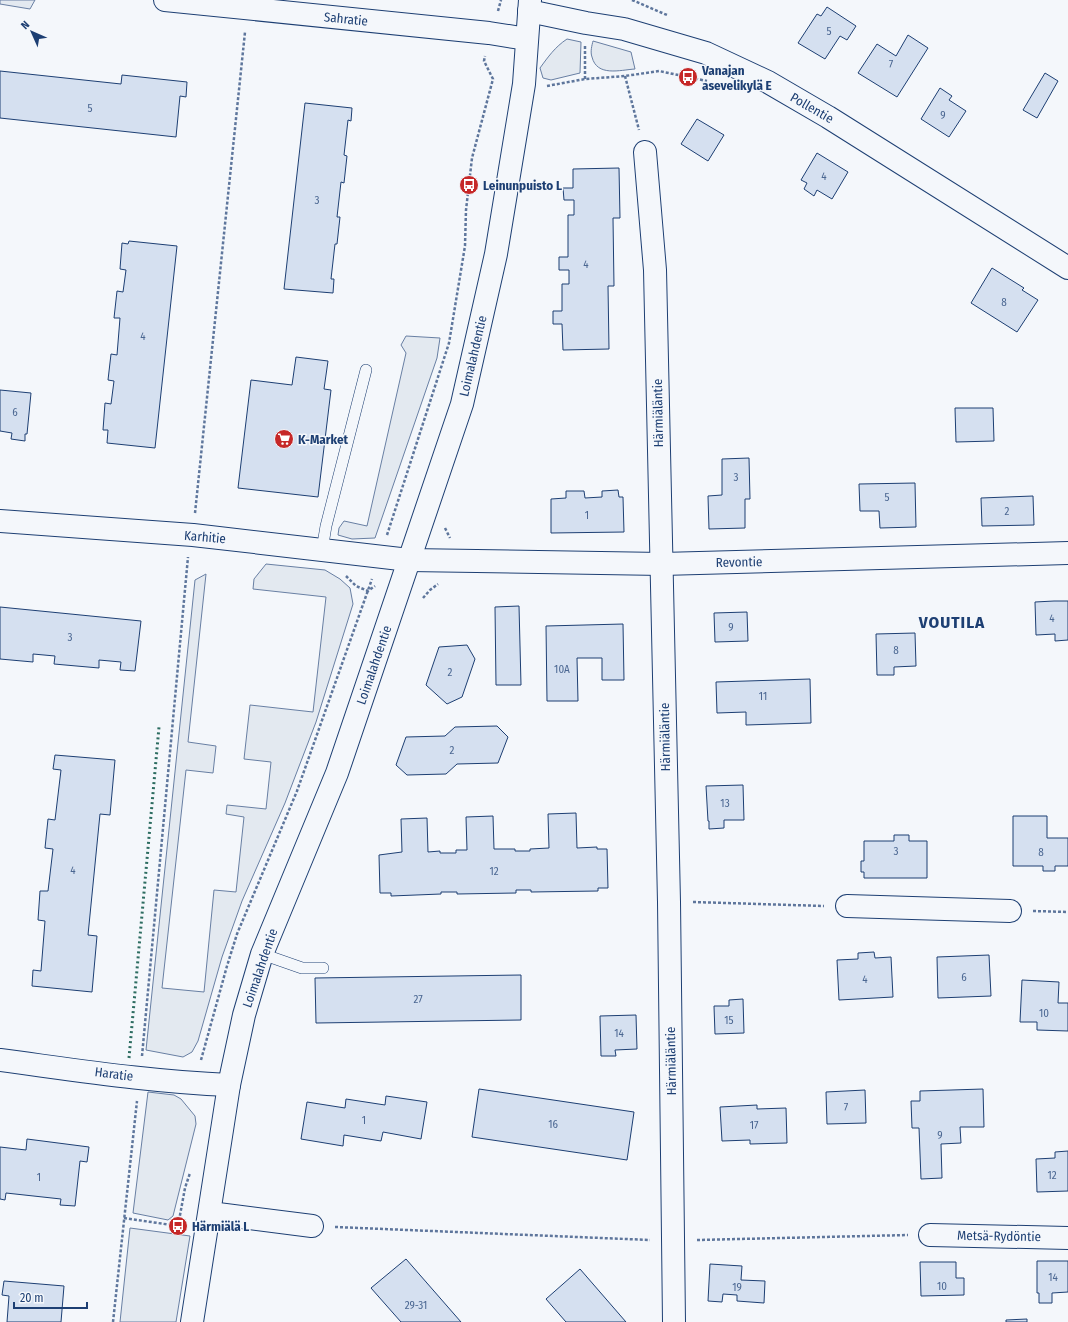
<svg xmlns="http://www.w3.org/2000/svg" width="1068" height="1322" font-family="'Fira Sans Condensed',sans-serif">
<style>
.green{fill:#e3e9f0;stroke:#687fa3}
.building{fill:#d5e0f0;stroke:#1d3f73}
.lines{fill:none;stroke-linecap:round;stroke-linejoin:round}
.lane-casing{stroke:#1d3f73;stroke-width:12}
.street-casing{stroke:#1d3f73;stroke-width:24}
.secondary-casing{stroke:#1d3f73;stroke-width:24}
.path{stroke:#5e769c;stroke-width:2.5;stroke-dasharray:3 2;stroke-linecap:butt}
.lane{stroke:#f4f7fb;stroke-width:11}
.street{stroke:#f4f7fb;stroke-width:22}
.secondary{stroke:#f4f7fb;stroke-width:22}
.hedge{stroke:#2c6c60;stroke-width:3;stroke-dasharray:2 3;stroke-linecap:butt}
.labels{text-anchor:middle;dominant-baseline:central;stroke-width:3;stroke-linejoin:round;paint-order:stroke}
.number-label{font-size:11px;fill:#4b6792}
.street-label{font-size:13px;fill:#1d3f73;stroke:#f4f7fb}
.poi-label{font-size:13px;font-weight:bold;fill:#1d3f73;stroke:#f4f7fb;text-anchor:start}
.district-label{font-size:17px;font-weight:bold;letter-spacing:1px;fill:#1d3f73;stroke:#f4f7fb}
</style>
<rect width="100%" height="100%" fill="#f4f7fb"/>
<g class="green">
<path d="M0,0H35L30,9L0,4Z"/>
<path d="M567,39L581,42L580,73L551,80L543,78L540,68C548,57 555,47 567,39Z"/>
<path d="M593,41L631,52L635,69C620,70 597,77 592,57C590,52 592,45 593,41Z"/>
<path d="M406,336L440,338L437,358L375,538L352,539L338,535L339,528L344,521L367,526L406,353L401,345Z"/>
<path d="M266,564L325,570L340,579L350,588L353,604L316,722L285,803L242,901L222,957L198,1041L192,1052L183,1057L146,1050L195,580L206,574L188,742L216,746L213,773L186,770L162,988L204,992L214,890L236,892L244,817L226,814L227,805L266,809L271,762L244,759L250,705L313,712L326,597L253,589L254,579Z"/>
<path d="M148,1092L174,1095L181,1099L195,1116L196,1124L173,1216L168,1220L133,1213Z"/>
<path d="M130,1228L190,1236L176,1322H120Z"/>
</g>
<g class="building">
<path d="M827,7L856,26L847,40L840,36L825,59L798,43L817,14L821,16Z"/>
<path d="M908,35L928,48L897,97L858,73L877,44L896,56Z"/>
<path d="M0,71L121,84L122,75L187,82L186,97L180,96L176,137L0,118Z"/>
<path d="M1045,73L1058,81L1037,118L1023,110Z"/>
<path d="M940,88L952,96L949,100L966,111L949,137L921,119Z"/>
<path d="M305,103L352,108L351,121L348,120L344,155L347,156L344,183L341,182L337,217H340L337,244H335L331,279H334L333,293L284,289Z"/>
<path d="M697,119L724,135L708,161L681,144Z"/>
<path d="M817,153L848,172L832,199L817,190L814,196L804,189L807,183L801,180Z"/>
<path d="M619,168L620,218H613L614,286H608L609,349L563,350L562,324H553V311H562V284H569V270H559V257H568V215H574V200H564L563,188H573V169Z"/>
<path d="M129,241L177,246L155,448L107,443L108,430H103L105,403L111,404L114,381L108,380L111,354L117,355L120,318H114L117,291L123,292L126,270L120,269L122,243L128,244Z"/>
<path d="M992,268L1024,288L1022,290L1038,300L1017,332L971,303Z"/>
<path d="M296,357L328,361L324,389L331,390L318,497L238,488L251,380L292,385Z"/>
<path d="M0,390L31,393L27,434H25V441L11,439L12,433L0,431Z"/>
<path d="M955,408H993L994,441L956,442Z"/>
<path d="M749,458L750,499H745V528L709,529L708,496L722,495V459Z"/>
<path d="M915,483L916,527L880,528L879,511H860L859,484Z"/>
<path d="M618,490L619,497H623L624,532L551,533V499L566,498V491H584L585,498L602,497V491Z"/>
<path d="M1033,496L1034,525L982,526L981,498Z"/>
<path d="M1054,601H1068V640L1055,641V634L1036,635L1035,602Z"/>
<path d="M519,606L521,685H496L495,607Z"/>
<path d="M0,607L141,621L135,671L120,670L121,662L99,660V668L54,664L55,656L33,654V662L0,659Z"/>
<path d="M747,612L748,641L715,642L714,613Z"/>
<path d="M623,624L624,680H602V658H577L578,701H547L546,626Z"/>
<path d="M915,633L916,666L894,667V675H877L876,634Z"/>
<path d="M467,645L475,659L462,697L447,704L426,685L439,647Z"/>
<path d="M810,679L811,723L746,725V712L717,713L716,682Z"/>
<path d="M497,726L508,737L498,763L457,764L446,774L407,775L396,765L406,737L445,736L455,727Z"/>
<path d="M55,755L115,760L110,815L100,814L88,935L97,936L92,992L32,986L33,970L41,971L45,921L38,920L40,891H48L53,849L45,848L48,819L55,820L61,770L53,769Z"/>
<path d="M743,785L744,820H724V828L709,829V821H708L706,786Z"/>
<path d="M576,813L577,848L597,847V849H607L608,888H598V891L531,892V890H516V893L457,894V892H441V894L391,896V893H380L379,855L402,852L401,819L427,818L428,852L440,851V853H456V850H467L466,817L493,816L494,849H515V851H530V849L549,848L548,814Z"/>
<path d="M1013,816H1047V838H1068V866H1055V871H1043V866H1013Z"/>
<path d="M894,835H909V841H927V878H864V872H861V861H864V841H894Z"/>
<path d="M874,952L875,958L891,957L893,997L839,1000L837,960L858,959V953Z"/>
<path d="M989,955L991,996L938,998L937,957Z"/>
<path d="M521,975V1020L316,1023L315,978Z"/>
<path d="M1022,980L1059,982L1058,1003H1068V1031L1037,1030V1022H1020Z"/>
<path d="M743,999L744,1033L715,1034L714,1006H729V1000Z"/>
<path d="M636,1015L637,1049L615,1050L616,1056H601L600,1016Z"/>
<path d="M479,1089L634,1112L627,1160L472,1137Z"/>
<path d="M983,1089L984,1127H960L961,1143L941,1144L942,1178L921,1179L919,1128H912L911,1101H920V1091Z"/>
<path d="M865,1090L866,1123L827,1124L826,1092Z"/>
<path d="M386,1096L427,1102L421,1139L383,1132L381,1141L344,1135L343,1146L301,1139L307,1102L345,1108L346,1099L385,1105Z"/>
<path d="M757,1105V1109L786,1108L787,1143L750,1144V1140L722,1141L720,1107Z"/>
<path d="M27,1139L89,1147L87,1162L80,1161L75,1206L60,1205L61,1199L6,1193L5,1200L0,1199V1147L26,1150Z"/>
<path d="M1068,1151V1191L1037,1192L1036,1159L1055,1158V1152Z"/>
<path d="M406,1259L461,1322H401L371,1288Z"/>
<path d="M1037,1261H1068V1292L1052,1293V1303H1039V1293H1037Z"/>
<path d="M920,1262H956V1278H964V1295L921,1296Z"/>
<path d="M710,1264L742,1266L741,1280L765,1281L764,1303L737,1301V1295L723,1294L722,1302L708,1301Z"/>
<path d="M580,1269L626,1322H566L546,1299Z"/>
<path d="M4,1281L64,1286L61,1322H7L9,1296L2,1295Z"/>
<path d="M1027,1319V1322H1006V1320Z"/>
</g>
<g class="lines">
<defs>
<g id="lane">
<path d="M322,550L326,526L366,370"/>
<path d="M262,954L302,968H323"/>
</g>
<g id="street">
<path d="M165,0L489,33L527,39"/>
<path d="M529,11L586,23L624,29L706,53L768,82L828,117L1068,268"/>
<path d="M645,152L655,270L669,902L674,1322"/>
<path d="M0,521L193,535L409,560L662,564L1068,553"/>
<path d="M847,906L1010,911"/>
<path d="M0,1060C76,1070 152,1082 229,1085"/>
<path d="M210,1213L312,1226"/>
<path d="M930,1235L1068,1238"/>
</g>
<path id="secondary" d="M192,1322L229,1085L244,1015L262,954L337,773L462,404L496,254L524,84L530,0"/>
</defs>
<use href="#lane" class="lane-casing"/>
<use href="#street" class="street-casing"/>
<use href="#secondary" class="secondary-casing"/>
<g class="path">
<path d="M632,0L667,15"/>
<path d="M498,11L501,0"/>
<path d="M625,76L639,130"/>
<path d="M585,79V46"/>
<path d="M547,86L585,79L625,76L659,71L707,81"/>
<path d="M195,513L245,32"/>
<path d="M445,528L450,538"/>
<path d="M387,535L449,343L465,246L466,210L472,158L493,79L484,61L485,56"/>
<path d="M346,576L356,586L368,591L375,586"/>
<path d="M423,598L430,590L438,584"/>
<path d="M693,902L824,906"/>
<path d="M1033,911L1068,912"/>
<path d="M142,1056L188,557"/>
<path d="M201,1060L227,966L237,934L297,791L372,579"/>
<path d="M124,1218L178,1226L185,1188L190,1173"/>
<path d="M335,1227L650,1240"/>
<path d="M697,1240L908,1235"/>
<path d="M113,1322L137,1101"/>
</g>
<use href="#lane" class="lane"/>
<use href="#street" class="street"/>
<use href="#secondary" class="secondary"/>
<path class="hedge" d="M129,1058L159,727"/>
</g>
<defs>
<symbol id="bus-disc" viewBox="-11 -11 22 22"><circle r="9.5" fill="#c62828" stroke="#f4f7fb"/><path d="M-5-6H5V4H4V6H2V4H-2V6H-4V4H-5ZM-3.5-4V0h7V-4ZM-3.5 1.2v1.5H-2V1.2ZM2 1.2v1.5H3.5V1.2Z" fill="#fff"/></symbol>
<symbol id="supermarket-disc" viewBox="-11 -11 22 22"><circle r="9.5" fill="#c62828" stroke="#f4f7fb"/><path d="M-6-5.5h2.5l.6 2H6L4.5 2H-2.5L-4.4-4H-6ZM-1.5 3.2a1.3 1.3 0 1 0 .1 0ZM3 3.2a1.3 1.3 0 1 0 .1 0Z" fill="#fff"/></symbol>
</defs>
<g fill-rule="evenodd">
<use href="#bus-disc" x="677" y="66" width="22" height="22"/>
<use href="#bus-disc" x="458" y="174" width="22" height="22"/>
<use href="#supermarket-disc" x="273" y="428" width="22" height="22"/>
<use href="#bus-disc" x="167" y="1215" width="22" height="22"/>
</g>
<g class="labels">
<g class="number-label">
<text x="829" y="31">5</text>
<text x="891" y="64">7</text>
<text x="90" y="108">5</text>
<text x="943" y="115">9</text>
<text x="824" y="176">4</text>
<text x="317" y="200">3</text>
<text x="586" y="264">4</text>
<text x="1004" y="302">8</text>
<text x="143" y="336">4</text>
<text x="15" y="412">6</text>
<text x="736" y="477">3</text>
<text x="887" y="497">5</text>
<text x="1007" y="511">2</text>
<text x="587" y="515">1</text>
<text x="1052" y="618">4</text>
<text x="731" y="627">9</text>
<text x="70" y="637">3</text>
<text x="896" y="650">8</text>
<text x="562" y="669">10A</text>
<text x="450" y="672">2</text>
<text x="763" y="696">11</text>
<text x="452" y="750">2</text>
<text x="725" y="803">13</text>
<text x="896" y="851">3</text>
<text x="1041" y="852">8</text>
<text x="73" y="870">4</text>
<text x="494" y="871">12</text>
<text x="964" y="977">6</text>
<text x="865" y="979">4</text>
<text x="418" y="999">27</text>
<text x="1044" y="1013">10</text>
<text x="729" y="1020">15</text>
<text x="619" y="1033">14</text>
<text x="846" y="1107">7</text>
<text x="364" y="1120">1</text>
<text x="553" y="1124">16</text>
<text x="754" y="1125">17</text>
<text x="940" y="1135">9</text>
<text x="1052" y="1175">12</text>
<text x="39" y="1177">1</text>
<text x="1053" y="1277">14</text>
<text x="942" y="1286">10</text>
<text x="737" y="1287">19</text>
<text x="416" y="1305">29-31</text>
</g>
<g class="street-label">
<text transform="translate(346 19) rotate(6)">Sahratie</text>
<text transform="translate(812 108) rotate(30)">Pollentie</text>
<text transform="translate(473 356) rotate(-77)">Loimalahdentie</text>
<text transform="translate(658 413) rotate(-91)">Härmiäläntie</text>
<text transform="translate(205 537) rotate(5)">Karhitie</text>
<text transform="translate(739 562) rotate(-1)">Revontie</text>
<text transform="translate(374 665) rotate(-71)">Loimalahdentie</text>
<text transform="translate(665 737) rotate(-91)">Härmiäläntie</text>
<text transform="translate(260 968) rotate(-71)">Loimalahdentie</text>
<text transform="translate(671 1061) rotate(-91)">Härmiäläntie</text>
<text transform="translate(114 1074) rotate(7)">Haratie</text>
<text transform="translate(999 1236) rotate(1)">Metsä-Rydöntie</text>
</g>
<g class="poi-label">
<text x="702" y="70">Vanajan<tspan x="702" dy="15">asevelikylä E</tspan></text>
<text x="483" y="185">Leinunpuisto L</text>
<text x="298" y="439">K-Market</text>
<text x="192" y="1226">Härmiälä L</text>
</g>
<g class="district-label">
<text x="952" y="622">VOUTILA</text>
</g>
</g>
<g transform="translate(32 32) rotate(315)" stroke="#f4f7fb" stroke-width="3" paint-order="stroke">
<path d="M0-3L7 15L0 10L-7 15Z" fill="#1d3f73"/>
<text y="-6" font-size="11" font-weight="bold" text-anchor="middle" fill="#1d3f73">N</text>
</g>
<path d="M14 1302v6h73v-6" fill="none" stroke="#1d3f73" stroke-width="2"/>
<text x="20" y="1302" font-size="12" fill="#1d3f73" stroke="#f4f7fb" stroke-width="3" paint-order="stroke">20 m</text>
</svg>
